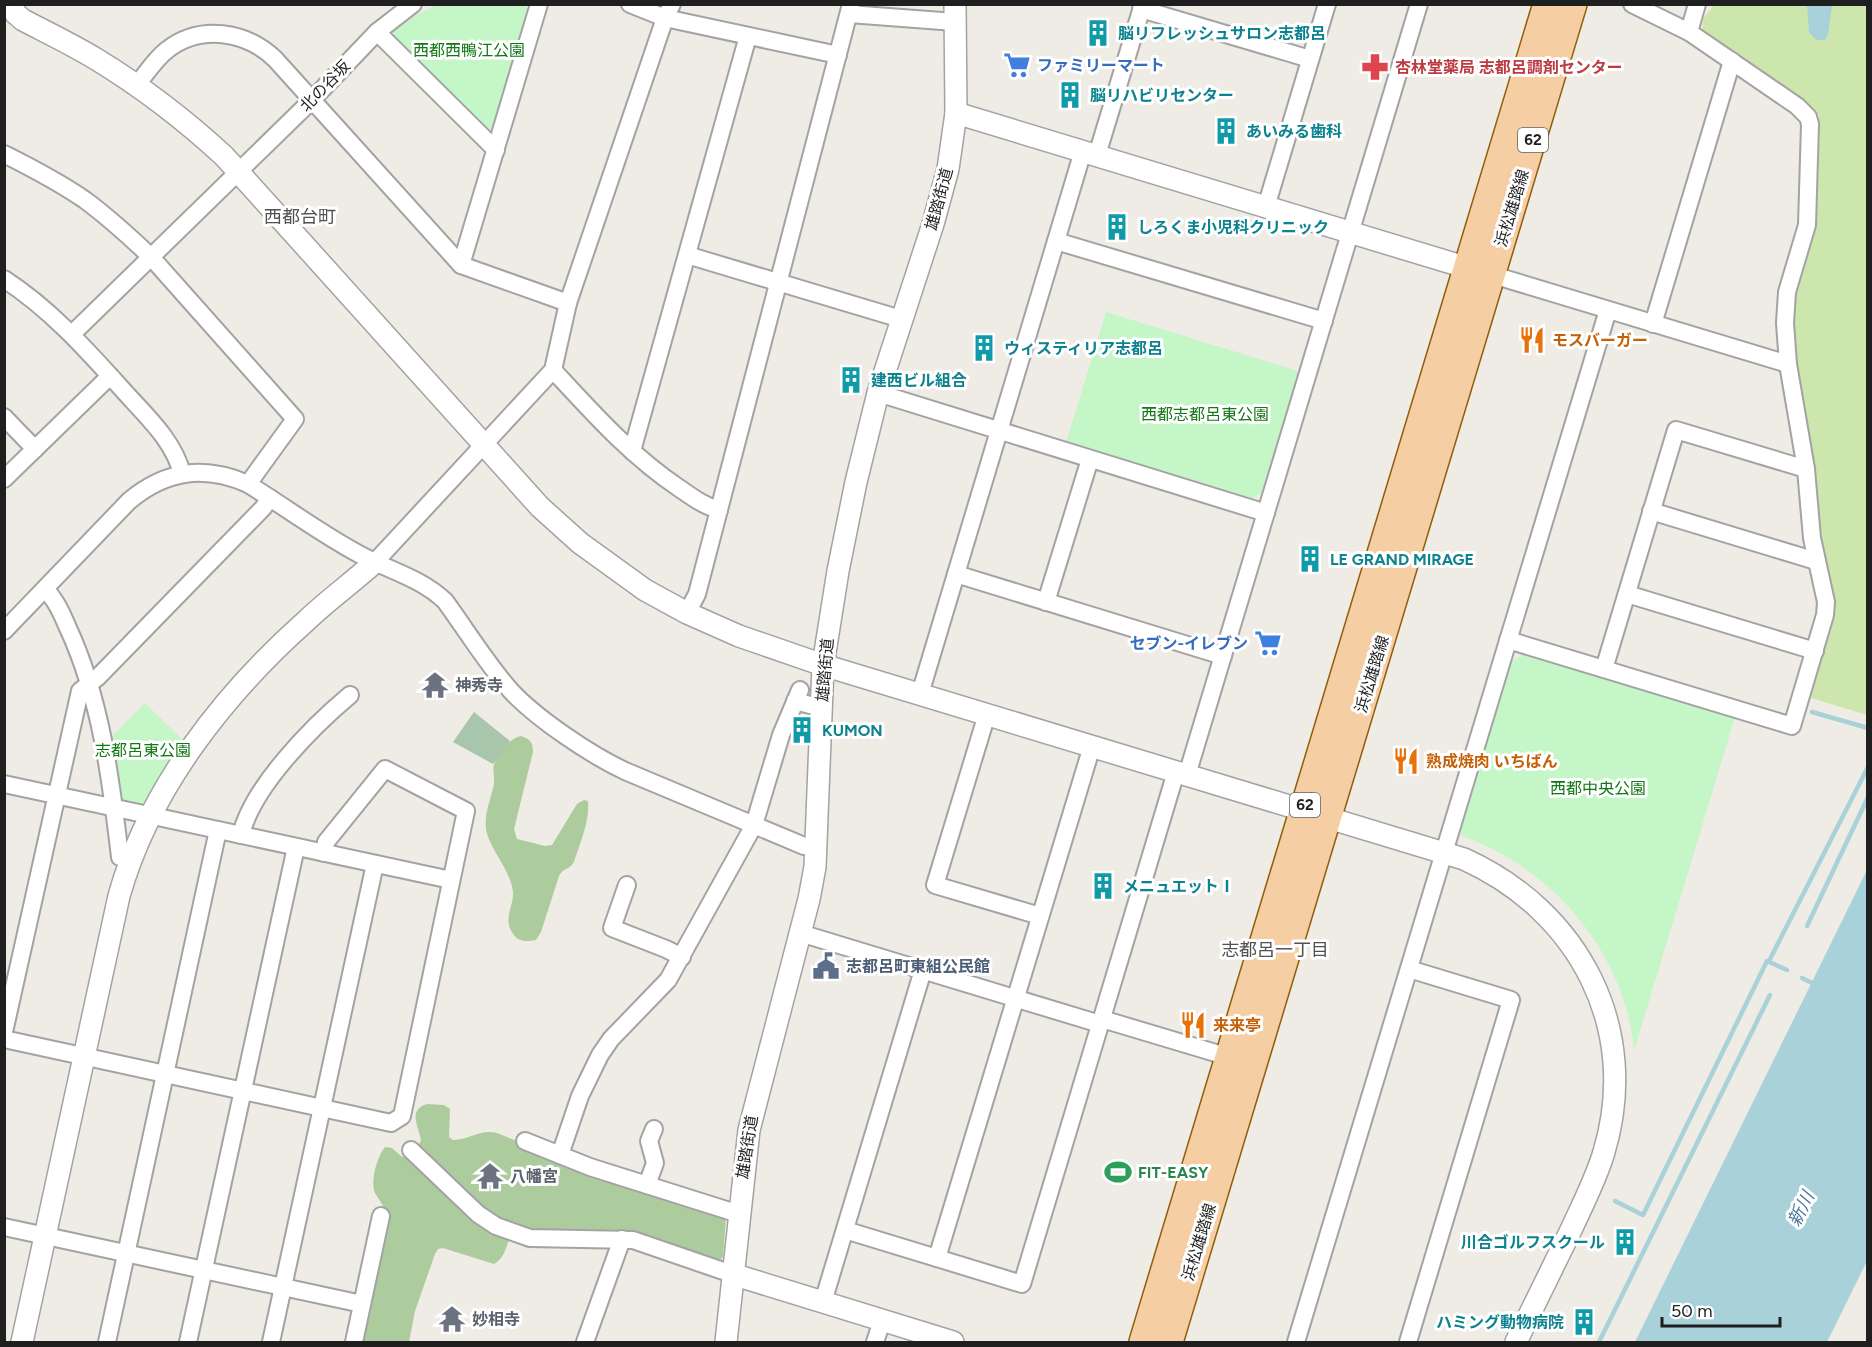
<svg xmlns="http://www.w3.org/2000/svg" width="1872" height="1347" font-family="Figtree,'Noto Sans JP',sans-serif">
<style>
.grass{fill:#cce6ae}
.forest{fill:#adcc9d}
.cemetery{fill:#a8c6ab}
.park{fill:#c5f6c7}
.water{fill:#a8d1da}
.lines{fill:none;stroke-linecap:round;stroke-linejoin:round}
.stream{stroke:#a8d1da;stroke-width:4.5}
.minor-casing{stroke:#a3a3a3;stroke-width:20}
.tertiary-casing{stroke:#a3a3a3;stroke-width:24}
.primary-casing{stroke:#905d09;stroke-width:30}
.minor{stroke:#fff;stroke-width:16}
.tertiary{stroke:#fff;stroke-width:21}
.primary{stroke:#f6cea3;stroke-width:27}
.labels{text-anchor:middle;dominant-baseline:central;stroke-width:6;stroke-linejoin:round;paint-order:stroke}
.shield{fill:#fff;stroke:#626262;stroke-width:1.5}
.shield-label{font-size:15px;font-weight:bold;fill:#1f1f1f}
.culture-label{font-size:16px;font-weight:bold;fill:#0d838f;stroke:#fff;text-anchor:start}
.park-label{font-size:16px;fill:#127716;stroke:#fff}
.shop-label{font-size:16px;font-weight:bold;fill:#366cbe;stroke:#fff;text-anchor:start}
.health-label{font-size:16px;font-weight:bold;fill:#be3a42;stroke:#fff;text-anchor:start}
.street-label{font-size:16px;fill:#1f1f1f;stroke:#fff}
.food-label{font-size:16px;font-weight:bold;fill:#c56008;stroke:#fff;text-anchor:start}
.worship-label{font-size:16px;font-weight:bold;fill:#5b616d;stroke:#fff;text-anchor:start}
.service-label{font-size:16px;font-weight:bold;fill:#4e5e75;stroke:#fff;text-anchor:start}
.leisure-label{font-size:16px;font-weight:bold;fill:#27864d;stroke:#fff;text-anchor:start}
.neighbourhood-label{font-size:18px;fill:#525252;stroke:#fff}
.water-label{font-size:18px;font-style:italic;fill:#4b769a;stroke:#fff}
</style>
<rect width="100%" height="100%" fill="#efebe5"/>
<path class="grass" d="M1714,5H1867V715L1808,697L1823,559L1795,363L1791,308L1815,215L1819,115L1702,35L1703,19Z"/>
<g class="forest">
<path d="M521,736C530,739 533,742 533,752L514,829L517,839L545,846L552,845L577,804L584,800L588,801C590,821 580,843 574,862C570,869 562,869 559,876L541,932L536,940C526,942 517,942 512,932C503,918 514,906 513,892C511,873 495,855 488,837C482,820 489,805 493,788C496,780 492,772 494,765C497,753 510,738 521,736Z"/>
<path d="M427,1104L444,1105L450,1109L449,1137L453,1140C469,1140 480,1129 497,1133L589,1170L726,1218L723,1257L717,1263L645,1240L510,1237C506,1247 504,1259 494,1264L443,1248L438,1249L435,1254L415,1311L409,1342H362L388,1223C388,1209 381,1204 375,1193C370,1181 377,1157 385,1147L392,1148L401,1156L406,1158L418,1147L421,1140C419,1127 407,1110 427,1104Z"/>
</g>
<path class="cemetery" d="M474,712L510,741L493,764L453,742Z"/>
<g class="park">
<path d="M436,5H524L527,9V17L494,129L486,131L393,37L394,31L415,16Z"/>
<path d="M1106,312L1301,372L1265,491L1249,500L1066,443Z"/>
<path d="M1524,654L1735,717L1634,1051C1626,954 1552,867 1462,836L1459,828L1509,663Z"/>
<path d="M145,703L185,742L144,808L120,803L108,740Z"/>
</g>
<g class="water">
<path d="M1807,5H1832L1828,35L1825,40H1816L1809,32Z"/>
<path d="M1867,870V1261L1827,1342H1635Z"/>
</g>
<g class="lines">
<g class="stream">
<path d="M1812,712L1868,728"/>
<path d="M1807,926L1868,797"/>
<path d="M1769,961L1868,767"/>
<path d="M1802,978L1816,985"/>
<path d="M1615,1201L1643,1215L1767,961L1787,970"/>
<path d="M1599,1342L1770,995"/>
</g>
<defs>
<g id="minor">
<path d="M630,4L665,18L838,55"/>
<path d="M1141,9L1310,59"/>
<path d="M849,14L955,22"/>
<path d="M377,32L496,150"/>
<path d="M1689,32L1697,4"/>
<path d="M136,86C146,74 155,59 167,50C200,24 246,31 275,59L461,265L568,303"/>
<path d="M4,154C32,168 59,182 85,200C108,217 130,237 151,257L295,419L248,484"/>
<path d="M1097,155L1143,4"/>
<path d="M1266,207L1327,4"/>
<path d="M1056,241L1324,321"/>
<path d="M687,255L901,319"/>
<path d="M461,265L539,4"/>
<path d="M1483,272L1788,364"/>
<path d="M4,279C50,309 85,348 122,389C144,414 174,440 182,474"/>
<path d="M1653,324L1732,61"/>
<path d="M72,334L312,100L377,32L413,4"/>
<path d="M553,370C593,413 631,456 679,488C692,497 704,506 719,510"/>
<path d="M878,393L1266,513"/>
<path d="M4,417L35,449"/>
<path d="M632,451L748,36"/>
<path d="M4,479L110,376"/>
<path d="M1651,511L1816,561"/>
<path d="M375,562L553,370L568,303L665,18L672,4"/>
<path d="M956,574L1223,656"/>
<path d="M45,589C56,600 62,614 68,628C101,699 111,780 120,857L130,861"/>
<path d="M1627,594L1815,651"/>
<path d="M1046,602L1090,459"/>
<path d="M687,613L697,594L851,4"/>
<path d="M4,631L129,501C166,470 204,465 248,484C285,507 320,533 357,553C387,570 420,577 445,601C467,631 487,664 511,691C537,719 591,755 625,771L804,846H817"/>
<path d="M1508,640L1792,726L1825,615L1826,602L1812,538L1806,469L1788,364L1785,323L1787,292L1807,225L1810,124L1808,117L1797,106L1689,32L1632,4"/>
<path d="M1604,669L1676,430L1806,469"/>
<path d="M920,694L1083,151"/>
<path d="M795,701L810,705"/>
<path d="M987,714L935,885L1040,916"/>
<path d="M1187,775L1419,4"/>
<path d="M4,784L451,880"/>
<path d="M241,835C252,787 313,726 350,695"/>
<path d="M627,885L612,928L666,949L682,957"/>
<path d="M800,933L1100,1024"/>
<path d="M1102,1019L1229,1057"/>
<path d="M4,1032L80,691L98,677L263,508L270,498"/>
<path d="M4,1039L391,1123L402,1116L466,811L385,769L326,842L324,853"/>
<path d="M525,1141L590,1167L739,1214"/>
<path d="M411,1150L478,1214L496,1226L530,1238L633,1240L732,1274"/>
<path d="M560,1155L580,1096L600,1055L611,1039L668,980L754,825L781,735L800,690"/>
<path d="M647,1185L655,1163L649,1141L654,1129"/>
<path d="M4,1227L362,1304"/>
<path d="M845,1230L1022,1284L1176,772"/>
<path d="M937,1258L1092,746"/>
<path d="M823,1302L923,970"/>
<path d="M107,1342L218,830"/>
<path d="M188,1342L296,847"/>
<path d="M271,1342L375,864"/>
<path d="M354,1342L381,1216"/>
<path d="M585,1342L622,1239"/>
<path d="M875,1342L882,1321"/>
<path d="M1296,1342L1608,310"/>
<path d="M1408,1342L1511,1000L1409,969"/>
</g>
<g id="tertiary">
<path d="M10,4L16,14L23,20C48,33 73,45 96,59C142,87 185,120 224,156L540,507L580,543L645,590L687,613L739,636L823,665L1464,859C1579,911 1641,1028 1604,1152C1596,1179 1582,1206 1570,1232C1552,1269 1534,1306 1516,1342"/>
<path d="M956,113L1468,268"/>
<path d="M732,1274L953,1342"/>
<path d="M22,1342L119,896C149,789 224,694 306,621C328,600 353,582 375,562"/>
<path d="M726,1342L749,1130L809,899L815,867L823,665L838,571L856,482L878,393L933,224L948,169L956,113L955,4"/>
</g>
<g id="primary">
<path d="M1143,1342L1547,4"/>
<path d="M1169,1342L1573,4"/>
</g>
</defs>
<use href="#minor" class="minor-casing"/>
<use href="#tertiary" class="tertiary-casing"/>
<use href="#primary" class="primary-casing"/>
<use href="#minor" class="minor"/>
<use href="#tertiary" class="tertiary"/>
<use href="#primary" class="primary"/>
</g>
<defs>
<symbol id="building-bare" viewBox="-9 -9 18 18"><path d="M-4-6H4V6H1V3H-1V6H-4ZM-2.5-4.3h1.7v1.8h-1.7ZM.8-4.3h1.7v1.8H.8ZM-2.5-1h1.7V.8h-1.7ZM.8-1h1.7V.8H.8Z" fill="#0f9aa8" stroke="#fff" stroke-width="2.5" paint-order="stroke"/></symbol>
<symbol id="supermarket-bare" viewBox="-9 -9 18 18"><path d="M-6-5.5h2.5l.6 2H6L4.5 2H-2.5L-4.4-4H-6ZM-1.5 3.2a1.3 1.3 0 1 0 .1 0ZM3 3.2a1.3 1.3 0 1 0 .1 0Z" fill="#3f7fe0" stroke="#fff" stroke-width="2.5" paint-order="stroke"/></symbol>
<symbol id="pharmacy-bare" viewBox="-9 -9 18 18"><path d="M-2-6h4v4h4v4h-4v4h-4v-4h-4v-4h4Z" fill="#e0444e" stroke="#fff" stroke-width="2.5" paint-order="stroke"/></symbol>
<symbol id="restaurant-bare" viewBox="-9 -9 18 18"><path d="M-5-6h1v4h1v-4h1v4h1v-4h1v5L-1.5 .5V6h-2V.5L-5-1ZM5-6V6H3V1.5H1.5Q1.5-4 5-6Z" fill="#e8710a" stroke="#fff" stroke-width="2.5" paint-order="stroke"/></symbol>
<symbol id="temple-bare" viewBox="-9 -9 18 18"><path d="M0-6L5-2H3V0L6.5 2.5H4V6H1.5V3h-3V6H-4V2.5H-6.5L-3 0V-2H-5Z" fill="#6b7280" stroke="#fff" stroke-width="2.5" paint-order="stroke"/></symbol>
<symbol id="civic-bare" viewBox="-9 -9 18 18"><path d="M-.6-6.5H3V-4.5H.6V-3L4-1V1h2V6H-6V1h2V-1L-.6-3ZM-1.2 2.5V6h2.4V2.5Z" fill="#5c6f8a" stroke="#fff" stroke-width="2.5" paint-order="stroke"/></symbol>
<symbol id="stadium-bare" viewBox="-9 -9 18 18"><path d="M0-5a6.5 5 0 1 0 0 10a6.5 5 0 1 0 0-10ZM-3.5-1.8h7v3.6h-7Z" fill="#2e9e5b" stroke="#fff" stroke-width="2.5" paint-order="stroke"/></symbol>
</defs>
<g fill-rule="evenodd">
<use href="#building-bare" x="1079" y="14" width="38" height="38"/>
<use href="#supermarket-bare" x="998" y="46" width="38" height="38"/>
<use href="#pharmacy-bare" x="1356" y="48" width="38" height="38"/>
<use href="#building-bare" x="1051" y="76" width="38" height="38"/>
<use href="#building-bare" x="1207" y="112" width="38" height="38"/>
<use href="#building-bare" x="1098" y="208" width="38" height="38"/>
<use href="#restaurant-bare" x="1513" y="321" width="38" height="38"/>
<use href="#building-bare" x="965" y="329" width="38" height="38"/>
<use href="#building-bare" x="832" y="361" width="38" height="38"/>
<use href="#building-bare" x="1291" y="540" width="38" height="38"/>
<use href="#supermarket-bare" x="1249" y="624" width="38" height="38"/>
<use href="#temple-bare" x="416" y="666" width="38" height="38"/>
<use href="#building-bare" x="783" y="711" width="38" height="38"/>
<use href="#restaurant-bare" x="1387" y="742" width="38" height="38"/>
<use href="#building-bare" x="1084" y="867" width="38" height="38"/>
<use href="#civic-bare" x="807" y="947" width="38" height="38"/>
<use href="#restaurant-bare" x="1174" y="1006" width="38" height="38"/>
<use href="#stadium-bare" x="1099" y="1153" width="38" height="38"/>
<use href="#temple-bare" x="471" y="1157" width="38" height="38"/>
<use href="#building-bare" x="1606" y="1223" width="38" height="38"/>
<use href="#temple-bare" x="433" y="1300" width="38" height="38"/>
<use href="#building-bare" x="1565" y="1303" width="38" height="38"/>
</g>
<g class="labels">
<g class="shield">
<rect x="1518" y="128" width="30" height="24" rx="4.5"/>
<rect x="1290" y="793" width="30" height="24" rx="4.5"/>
</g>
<g class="shield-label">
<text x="1533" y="140">62</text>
<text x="1305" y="805">62</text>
</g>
<g class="culture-label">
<text x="1118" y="33">脳リフレッシュサロン志都呂</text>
<text x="1090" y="95">脳リハビリセンター</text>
<text x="1246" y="131">あいみる歯科</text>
<text x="1137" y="227">しろくま小児科クリニック</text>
<text x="1004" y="348">ウィスティリア志都呂</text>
<text x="871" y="380">建西ビル組合</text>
<text x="1330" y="559">LE GRAND MIRAGE</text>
<text x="822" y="730">KUMON</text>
<text x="1123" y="886">メニュエットⅠ</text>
<text x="1605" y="1242" text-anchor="end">川合ゴルフスクール</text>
<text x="1564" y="1322" text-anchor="end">ハミング動物病院</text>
</g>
<g class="park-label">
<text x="469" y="50">西都西鴨江公園</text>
<text x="1205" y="414">西都志都呂東公園</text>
<text x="143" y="750">志都呂東公園</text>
<text x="1598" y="788">西都中央公園</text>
</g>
<g class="shop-label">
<text x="1037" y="65">ファミリーマート</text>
<text x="1248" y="643" text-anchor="end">セブン-イレブン</text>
</g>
<g class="health-label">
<text x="1395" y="67">杏林堂薬局 志都呂調剤センター</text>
</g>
<g class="street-label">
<text transform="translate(325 86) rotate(-46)">北の谷坂</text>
<text transform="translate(939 199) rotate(-75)">雄踏街道</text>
<text transform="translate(1512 208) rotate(-73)">浜松雄踏線</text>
<text transform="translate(825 670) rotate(-85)">雄踏街道</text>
<text transform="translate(1372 674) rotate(-73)">浜松雄踏線</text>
<text transform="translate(747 1147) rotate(-81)">雄踏街道</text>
<text transform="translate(1199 1242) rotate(-73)">浜松雄踏線</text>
</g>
<g class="food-label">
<text x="1552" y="340">モスバーガー</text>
<text x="1426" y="761">熟成焼肉 いちばん</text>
<text x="1213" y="1025">来来亭</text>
</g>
<g class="worship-label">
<text x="455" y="685">神秀寺</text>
<text x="510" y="1176">八幡宮</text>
<text x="472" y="1319">妙相寺</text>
</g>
<g class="service-label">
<text x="846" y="966">志都呂町東組公民館</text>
</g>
<g class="leisure-label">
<text x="1138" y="1172">FIT-EASY</text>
</g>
<g class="neighbourhood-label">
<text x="300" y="217">西都台町</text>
<text x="1275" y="950">志都呂一丁目</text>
</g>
<g class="water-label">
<text transform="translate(1801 1209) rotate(-64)">新川</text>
</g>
</g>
<rect width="1872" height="1347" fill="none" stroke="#1f1f1f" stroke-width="12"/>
<path d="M1662 1317v9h118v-9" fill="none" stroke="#1f1f1f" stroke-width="3"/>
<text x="1671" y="1317" font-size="18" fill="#1f1f1f" stroke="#ffffff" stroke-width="4.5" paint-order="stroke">50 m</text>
</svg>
